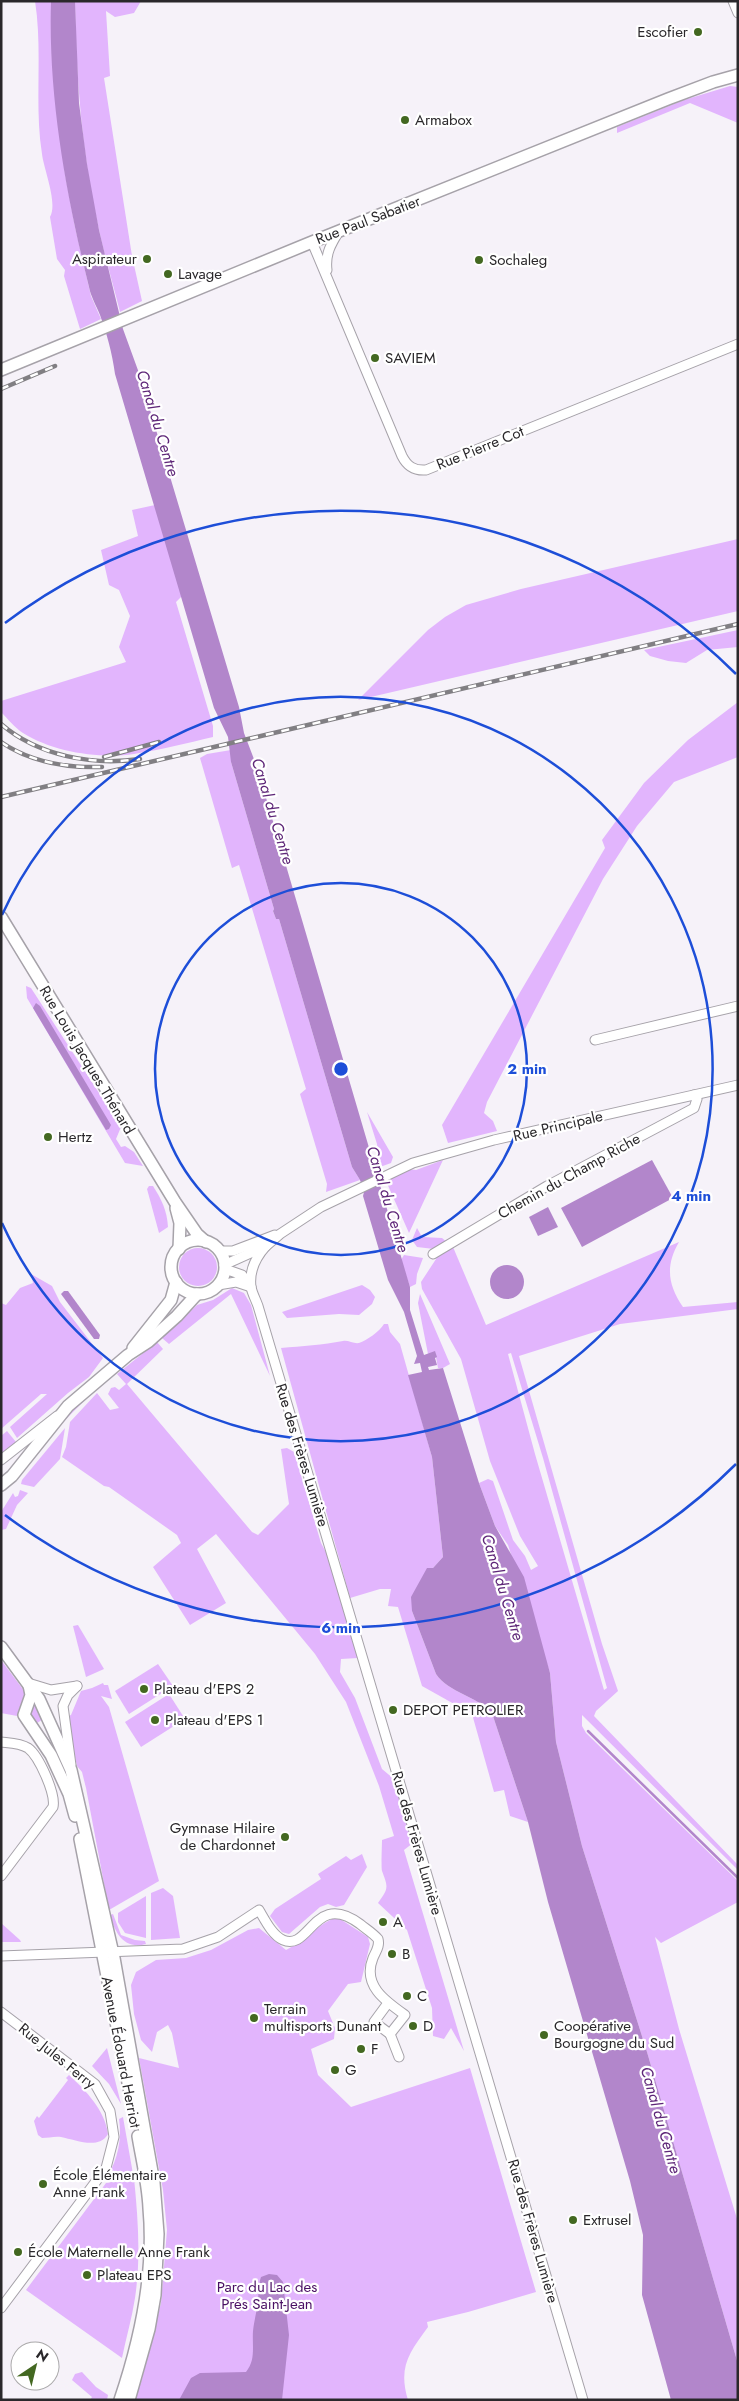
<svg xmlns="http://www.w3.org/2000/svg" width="739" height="2401" font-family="Jost,sans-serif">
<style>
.green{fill:#e2b5fd;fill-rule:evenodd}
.water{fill:#b286cb}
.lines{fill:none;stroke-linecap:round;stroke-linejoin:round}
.stream{stroke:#b286cb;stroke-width:2.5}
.minor-casing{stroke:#a6a2a9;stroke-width:11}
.major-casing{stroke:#a6a2a9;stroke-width:14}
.minor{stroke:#fff;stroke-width:9}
.major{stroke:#fff;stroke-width:11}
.rail-casing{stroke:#817f83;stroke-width:4.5}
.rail{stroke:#fff;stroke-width:2.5;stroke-dasharray:8;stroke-linecap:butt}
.ring{fill:none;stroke:#1d4ed8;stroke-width:2.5}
.poi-dot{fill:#436821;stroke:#fff;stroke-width:2}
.labels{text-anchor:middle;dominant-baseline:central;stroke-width:4.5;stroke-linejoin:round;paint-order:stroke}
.poi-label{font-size:15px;fill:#2a282b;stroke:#fff;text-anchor:start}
.street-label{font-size:15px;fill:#2a282b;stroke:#fff}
.park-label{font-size:15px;fill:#4a1064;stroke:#fff}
.water-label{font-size:16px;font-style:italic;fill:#5e2678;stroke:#fff}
.centre{fill:#1d4ed8;stroke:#fff;stroke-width:2.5}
.ring-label{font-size:15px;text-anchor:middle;font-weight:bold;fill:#1d4ed8;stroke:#fff;stroke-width:4.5;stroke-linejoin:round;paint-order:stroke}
</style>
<rect width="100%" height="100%" fill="#f6f2f9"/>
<g class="green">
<path d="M35,1H51L52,62L65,174L75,227L91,296L101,319L80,329L64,276L65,270L57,259L50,217C58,203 44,170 42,154C34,104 43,51 35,1Z"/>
<path d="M75,1H141L134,13L115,17L106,11L110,76L104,78L132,256L142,301L120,312C113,284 105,257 99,230C82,155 76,78 75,1Z"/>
<path d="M730,86L738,87V123L690,103L617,133V127L684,100Z"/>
<path d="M155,505L182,596L176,602L213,726V737C187,743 160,750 134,754C99,759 53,752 23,733C15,728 8,719 1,712V701L126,662L119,647L130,616L119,590L109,585L101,550L138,536L132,510Z"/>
<path d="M738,539V611L358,700L428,630L445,617L466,605L521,589Z"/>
<path d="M738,630V647L707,650L686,663L668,661L650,656L644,650Z"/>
<path d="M738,702V757L674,782L637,826L603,879L487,1102L484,1113L493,1121L497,1131L448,1143L442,1125L605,848L602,840L644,783L688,740Z"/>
<path d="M231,750V762L274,909L273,911L276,919H279L352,1167L360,1180L326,1192L327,1184L300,1094L306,1089L239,865L232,868L200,758L207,754Z"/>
<path d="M26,986L31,988L121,1127L116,1139L121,1147L125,1146L134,1152L143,1166L125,1163L27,998Z"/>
<path d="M367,1112L393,1157L391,1163L380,1167L377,1144Z"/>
<path d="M443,1160L409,1233L386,1181L408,1169L416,1170Z"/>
<path d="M149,1186H153C162,1200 167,1211 168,1227L159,1233L147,1189Z"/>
<path d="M417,1228L422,1237L442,1238L448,1243L434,1249L417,1247L412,1240Z"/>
<path d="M679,1242C665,1266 668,1285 683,1307L738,1302V1309L620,1324L519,1356L602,1644L618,1691L596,1711L594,1716L738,1865V1870L582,1715V1726L586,1733L738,1881V1902L661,1943L655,1937L679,2029L738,2222V2364L647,2052L582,1846L556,1742L550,1673L508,1545L495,1526L479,1483L488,1479L493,1481L513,1540L525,1556L531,1570L538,1566L520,1536L490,1461L461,1359L422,1289L421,1282L438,1256L453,1247L486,1325ZM511,1353L543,1458L607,1688L604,1690L535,1454L508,1354Z"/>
<circle cx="198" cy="1267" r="19"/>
<path d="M404,1255L423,1258L417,1274L416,1284L410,1287L401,1260Z"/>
<path d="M31,1274L52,1286L60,1302L103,1358L89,1377L68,1393L17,1438L10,1427L47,1394H41L1,1429V1303L6,1305L20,1288L33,1283Z"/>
<path d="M362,1285L370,1290L375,1297L372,1304L359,1315L339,1314L287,1318L282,1312Z"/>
<path d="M232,1288L244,1293L251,1305L270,1376L231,1294L169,1344L162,1338L197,1305L213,1300Z"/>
<path d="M420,1294L450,1364L443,1368H438L435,1352L428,1354L418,1303Z"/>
<path d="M384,1324H388L390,1332L400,1344L432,1457L443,1557L433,1568L412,1611L436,1674C449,1693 477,1696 492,1713L528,1822L510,1816L504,1790L494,1792L472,1714L422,1686L398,1607L388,1606L391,1589H380L350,1598L281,1348C302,1346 323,1345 343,1341C348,1340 354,1344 359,1343C367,1340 379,1332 384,1324Z"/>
<path d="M157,1342L163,1349L127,1384L252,1532L258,1535L289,1504L281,1449L287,1448L294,1452L321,1543L329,1558L358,1658L341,1659L340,1672L355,1698L382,1769L394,1779L413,1843L404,1850L464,2051L451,2028L444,2039L433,2036L432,2008L407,1930L378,1903C389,1888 388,1887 382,1871C381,1868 382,1845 382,1840L394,1836L379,1786L346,1702L315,1654L216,1534L197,1549L226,1603L190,1625L153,1567L181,1543L177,1535L109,1487L104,1486L62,1457L66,1447L70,1422L97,1393L110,1410L119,1408L108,1394L111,1388L115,1387L119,1390L126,1384L117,1374Z"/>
<path d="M88,1393L84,1401L63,1422L20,1476L17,1477L49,1434Z"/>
<path d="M65,1428L60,1459L34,1487L21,1484L22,1480Z"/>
<path d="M7,1431L16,1442L1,1455V1436Z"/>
<path d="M20,1490L28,1493L17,1505L6,1529L1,1530V1512L13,1493L15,1497L18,1496Z"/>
<path d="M78,1625L104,1669L86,1677L73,1626Z"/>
<path d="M1,1660L25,1692L17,1716L1,1713Z"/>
<path d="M158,1664L173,1686L129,1714L115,1691Z"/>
<path d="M103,1683L104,1685H108L112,1699L101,1696L109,1707L159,1881L109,1910L86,1788L82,1772L77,1766L66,1717L71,1715L81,1691L92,1688Z"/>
<path d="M169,1694L185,1719L141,1747L125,1722Z"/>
<path d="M35,1698L45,1718L37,1723L28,1716Z"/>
<path d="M362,1854L367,1867L344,1905L336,1907L328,1904L320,1907L289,1934L282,1932L270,1916L275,1909L321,1879L318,1874L346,1856L351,1860Z"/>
<path d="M163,1888L173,1896L180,1938L151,1940V1893Z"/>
<path d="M146,1896V1938L125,1933L118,1922V1913Z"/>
<path d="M113,1914L121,1935L135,1940L145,1941L146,1944C124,1950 115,1933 110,1915Z"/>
<path d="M337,1917L368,1937L370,1944L361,1982L348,1984L328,2011L335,2028L334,2039L311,2049L318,2075L351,2107L470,2068L536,2292L468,2312L427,2322L428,2327C409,2353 398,2367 408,2400H134L142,2379L161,2303L167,2230L163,2190L139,2058L179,2068L172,2033L168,2025L157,2032L152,2052L141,2040L134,2014L131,1985L136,1972L156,1960L186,1958L211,1950L248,1930L259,1928L286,1950C304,1941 321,1922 337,1917Z"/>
<path d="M1,1923L20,1940L21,1942H1Z"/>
<path d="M107,2048L121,2104L109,2084L92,2066Z"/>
<path d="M69,2075C86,2091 105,2110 108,2134C99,2150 76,2140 61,2137C55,2136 48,2138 42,2138L38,2135L34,2121L37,2116L39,2118L68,2080L66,2078Z"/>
<path d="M123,2117L133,2174L107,2177C118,2159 122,2139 119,2119Z"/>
<path d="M134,2178C138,2218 141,2258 135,2298C132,2318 126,2338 122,2358L26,2290L106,2183Z"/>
<path d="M82,2372L96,2387L108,2395L107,2400H90L92,2397L72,2380L75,2374Z"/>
</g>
<g class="water">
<path d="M51,1H75L79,103L87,164L99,230L123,329L139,373L239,707L244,733L257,767L410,1287V1310L424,1355L435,1351L437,1357L435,1358L437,1365L428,1367L429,1370L443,1368L479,1483L495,1526L524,1577L550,1673L556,1742L582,1846L647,2052L738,2364V2400H671L642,2295L643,2235L630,2181L548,1902L528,1822L492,1713C477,1696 449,1693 436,1674L412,1611L411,1597L427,1568H433L443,1557L432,1457L408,1375L422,1372L420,1363L414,1364L417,1356L404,1312L388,1280L363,1196L364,1192L360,1180L352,1167L279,919H276L273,911L274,909L231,762L228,737L214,708L115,374C112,353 107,334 100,315C96,305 91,297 89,287C66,194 48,97 51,1Z"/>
<path d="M36,1003L40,1006L111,1125L109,1129L106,1130L33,1008Z"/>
<path d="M652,1160L673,1198L582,1247L561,1208Z"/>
<path d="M548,1207L558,1227L538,1236L529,1217Z"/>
<circle cx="507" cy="1282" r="17"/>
<path d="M64,1291H68L100,1335L99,1339H94L61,1294Z"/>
<path d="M269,2274L277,2275L283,2282L289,2335L282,2400H179L191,2378L200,2373L246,2372C256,2360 252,2346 253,2331C254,2321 257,2311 258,2300C259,2292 258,2286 261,2277Z"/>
</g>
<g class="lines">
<path class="stream" d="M588,1731L738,1878"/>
<defs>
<g id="minor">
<path d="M733,1L738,13"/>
<path d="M312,242L402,456C407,466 414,471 426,470L738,344"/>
<path d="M327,270C325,254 331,244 339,231"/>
<path d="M595,1040L738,1006"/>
<path d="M266,1246C256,1257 249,1271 251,1287C252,1293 256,1300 258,1306L583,2400"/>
<path d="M219,1251H233L275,1235"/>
<path d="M433,1254L547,1186L694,1108L697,1099L694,1095"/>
<path d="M224,1265L266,1246L280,1234L321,1207L413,1163L494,1140L738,1085"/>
<path d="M218,1285L236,1282L251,1287L242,1275L225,1269"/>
<path d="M1,1460L57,1416"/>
<path d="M28,1683L51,1690L77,1686"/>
<path d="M1,1742C10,1743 20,1743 28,1748C39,1756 56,1794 53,1807L1,1876"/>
<path d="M71,1765L63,1706L68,1695L77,1686"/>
<path d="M1,1956L183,1949L218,1937L259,1910C265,1920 272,1935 283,1940C310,1952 314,1890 360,1924C366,1929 373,1933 378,1939C380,1946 376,1951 373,1958C362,1985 385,2001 405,2015L390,2034L399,2057"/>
<path d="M388,2003L374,2022L390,2034"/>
<path d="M1,2012L95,2084L110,2111L114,2137L106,2168L1,2308"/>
</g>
<g id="major">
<path d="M1,370L312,242L668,99L713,82L738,75"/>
<path d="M1,917L175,1202L197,1234L206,1242"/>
<path d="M176,1208L180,1223L179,1249"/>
<circle cx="198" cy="1267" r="27"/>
<path d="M133,1348L171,1300L176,1282"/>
<path d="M1,1485L12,1476L68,1406L128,1355L148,1342L177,1316L197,1294"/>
<path d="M1,1647L39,1699L71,1770L114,1958L154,2183L158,2234L155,2295L149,2329L129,2400"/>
<path d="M29,1685L31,1695L24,1715L51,1755L69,1794L75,1816"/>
<path d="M80,1839L132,2103"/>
<path d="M120,2400C141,2338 155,2273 149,2208C148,2184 142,2160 138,2136"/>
</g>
</defs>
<use href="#minor" class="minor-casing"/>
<use href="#major" class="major-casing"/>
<use href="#minor" class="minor"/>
<use href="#major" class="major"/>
<defs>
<g id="rail">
<path d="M1,389L55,366"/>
<path d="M1,724C38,756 93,766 140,759"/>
<path d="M1,742C30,762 67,768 102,767"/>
<path d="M104,757L159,742"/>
<path d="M1,797L738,624"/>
</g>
</defs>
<use href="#rail" class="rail-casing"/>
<use href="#rail" class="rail"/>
</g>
<g class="ring">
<circle cx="341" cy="1069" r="186"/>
<path d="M2 915A372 372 0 1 1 2 1223"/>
<path d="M736 1464A559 559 0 0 1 5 1515M5 623A559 559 0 0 1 736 674"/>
</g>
<g class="poi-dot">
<circle cx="698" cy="32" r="5"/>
<circle cx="405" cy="120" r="5"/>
<circle cx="147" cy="259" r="5"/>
<circle cx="479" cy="260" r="5"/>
<circle cx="168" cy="274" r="5"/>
<circle cx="375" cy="358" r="5"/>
<circle cx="48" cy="1137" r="5"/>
<circle cx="144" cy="1689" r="5"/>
<circle cx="393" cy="1710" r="5"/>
<circle cx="155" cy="1720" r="5"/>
<circle cx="285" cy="1837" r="5"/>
<circle cx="383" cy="1922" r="5"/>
<circle cx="392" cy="1954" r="5"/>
<circle cx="407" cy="1996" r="5"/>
<circle cx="254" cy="2018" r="5"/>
<circle cx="413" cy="2026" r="5"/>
<circle cx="544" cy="2035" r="5"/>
<circle cx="361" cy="2049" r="5"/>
<circle cx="335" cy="2070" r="5"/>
<circle cx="43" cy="2184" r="5"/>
<circle cx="573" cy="2220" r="5"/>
<circle cx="18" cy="2252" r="5"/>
<circle cx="87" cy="2275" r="5"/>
</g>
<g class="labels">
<g class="poi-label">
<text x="688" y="32" text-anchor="end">Escofier</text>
<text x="415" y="120">Armabox</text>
<text x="137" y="259" text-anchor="end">Aspirateur</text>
<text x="489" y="260">Sochaleg</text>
<text x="178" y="274">Lavage</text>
<text x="385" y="358">SAVIEM</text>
<text x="58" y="1137">Hertz</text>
<text x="154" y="1689">Plateau d'EPS 2</text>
<text x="403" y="1710">DEPOT PETROLIER</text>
<text x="165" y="1720">Plateau d'EPS 1</text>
<text x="275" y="1828" text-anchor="end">Gymnase Hilaire<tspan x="275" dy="17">de Chardonnet</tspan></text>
<text x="393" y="1922">A</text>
<text x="402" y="1954">B</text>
<text x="417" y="1996">C</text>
<text x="264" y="2009">Terrain<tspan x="264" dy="17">multisports Dunant</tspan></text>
<text x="423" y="2026">D</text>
<text x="554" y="2026">Coopérative<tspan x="554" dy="17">Bourgogne du Sud</tspan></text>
<text x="371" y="2049">F</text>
<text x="345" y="2070">G</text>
<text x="53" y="2175">École Élémentaire<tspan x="53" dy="17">Anne Frank</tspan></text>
<text x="583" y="2220">Extrusel</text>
<text x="28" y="2252">École Maternelle Anne Frank</text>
<text x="97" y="2275">Plateau EPS</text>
</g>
<g class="street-label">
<text transform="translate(368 220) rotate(-21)">Rue Paul Sabatier</text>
<text transform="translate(480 448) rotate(-22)">Rue Pierre Cot</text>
<text transform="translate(87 1060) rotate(59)">Rue Louis Jacques Thénard</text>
<text transform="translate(558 1126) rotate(-13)">Rue Principale</text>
<text transform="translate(569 1176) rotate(-29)">Chemin du Champ Riche</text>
<text transform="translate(302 1455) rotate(73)">Rue des Frères Lumière</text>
<text transform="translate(417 1843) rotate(74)">Rue des Frères Lumière</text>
<text transform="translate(121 2052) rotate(79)">Avenue Édouard Herriot</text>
<text transform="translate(57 2056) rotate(39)">Rue Jules Ferry</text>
<text transform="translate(533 2231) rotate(74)">Rue des Frères Lumière</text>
</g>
<g class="park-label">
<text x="267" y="2287">Parc du Lac des<tspan x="267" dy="17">Prés Saint-Jean</tspan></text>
</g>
<g class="water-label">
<text transform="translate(158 423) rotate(73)">Canal du Centre</text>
<text transform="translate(273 811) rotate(73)">Canal du Centre</text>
<text transform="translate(388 1199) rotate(73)">Canal du Centre</text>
<text transform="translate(503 1587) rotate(73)">Canal du Centre</text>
<text transform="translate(661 2120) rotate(74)">Canal du Centre</text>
</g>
</g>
<circle cx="341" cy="1069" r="8" class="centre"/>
<g class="ring-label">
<text x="527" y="1074">2 min</text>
<text x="691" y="1201">4 min</text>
<text x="341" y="1633">6 min</text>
</g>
<rect width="739" height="2401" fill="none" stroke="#2a282b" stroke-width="5"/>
<g transform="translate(35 2366) rotate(35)"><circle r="24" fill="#ffffff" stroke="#aaa9aa"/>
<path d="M0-4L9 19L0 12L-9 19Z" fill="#436821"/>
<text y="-8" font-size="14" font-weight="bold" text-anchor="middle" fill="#2a282b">N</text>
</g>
</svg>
